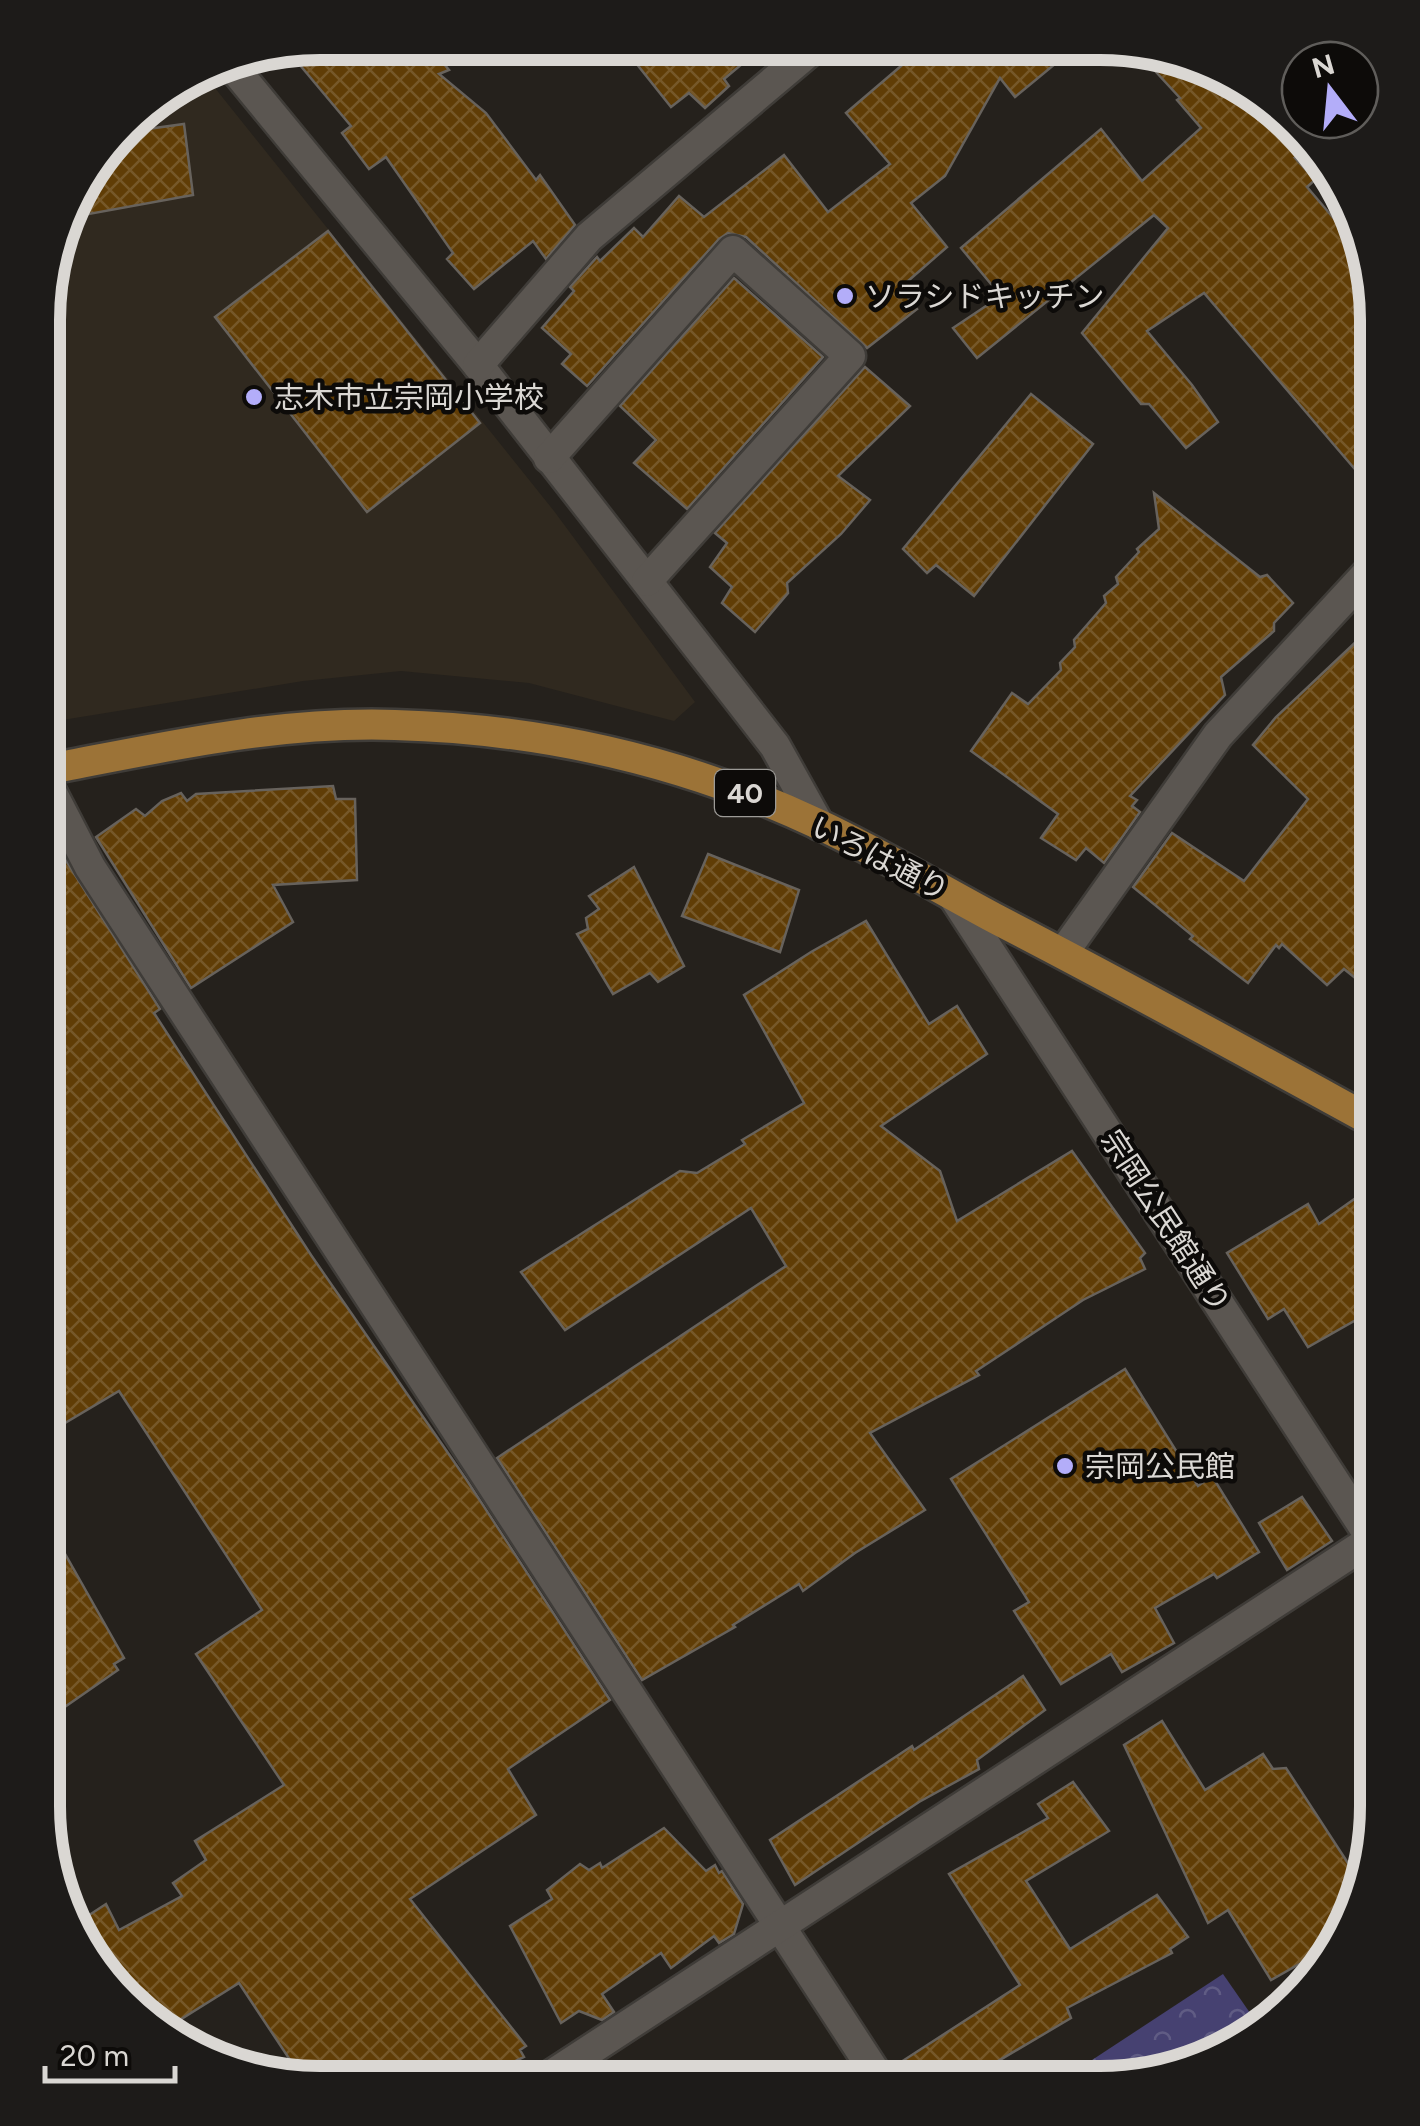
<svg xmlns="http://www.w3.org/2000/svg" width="1420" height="2126" font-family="Figtree,'Noto Sans JP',sans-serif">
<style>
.built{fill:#30291f}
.park{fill:url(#park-crowns)}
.building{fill:url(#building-cross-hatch);stroke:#67625c;stroke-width:2.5}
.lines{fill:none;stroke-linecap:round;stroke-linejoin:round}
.street-casing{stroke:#3f3c38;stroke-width:35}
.secondary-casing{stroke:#3f3c38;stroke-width:35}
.primary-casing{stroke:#3f3c38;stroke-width:35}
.street{stroke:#5b5651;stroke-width:30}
.secondary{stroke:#5b5651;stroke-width:30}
.primary{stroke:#9c7337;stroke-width:30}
.poi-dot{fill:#b3adf9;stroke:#0d0b09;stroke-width:4}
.labels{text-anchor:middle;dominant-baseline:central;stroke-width:9;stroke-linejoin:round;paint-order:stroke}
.shield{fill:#0d0b09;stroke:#9c9a96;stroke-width:2.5}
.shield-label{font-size:28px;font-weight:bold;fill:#dad7d3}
.poi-label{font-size:30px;fill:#dad7d3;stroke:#0d0b09;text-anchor:start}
.street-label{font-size:30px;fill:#dad7d3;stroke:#0d0b09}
.rim{fill:none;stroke:#dad7d3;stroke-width:12}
</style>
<defs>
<pattern id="park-crowns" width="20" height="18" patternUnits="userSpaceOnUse" patternTransform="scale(2.5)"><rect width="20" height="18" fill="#464171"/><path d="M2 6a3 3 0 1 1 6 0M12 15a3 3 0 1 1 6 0" fill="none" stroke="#605c84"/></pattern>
<pattern id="building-cross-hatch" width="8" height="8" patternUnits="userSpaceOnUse" patternTransform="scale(2.5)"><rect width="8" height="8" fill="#603d06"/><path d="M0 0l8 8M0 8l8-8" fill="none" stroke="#765829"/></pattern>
</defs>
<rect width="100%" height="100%" fill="#25211c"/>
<path class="built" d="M203,73L554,511L695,702L674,721L529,683L401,671L303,681L44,723L45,283L79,182L137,111Z"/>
<path class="park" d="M1223,1974L1257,2023L1207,2062L1101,2083H1057Z"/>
<g class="building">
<path d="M427,43L449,70L439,74L486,113L536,180L540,175L575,225L546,259L533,241L474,289L447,259L453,253L386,157L369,169L342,133L351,126L294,58L312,44L320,42Z"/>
<path d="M620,43L764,44H766L724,79L729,86L705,108L689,93L671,107Z"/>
<path d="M883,44L1078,45L1015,97L1000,78L945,176L911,203L947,247L900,288L917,309L867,348L746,237L728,233L719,239L587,386L562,364L571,354L542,328L574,291L570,287L597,257L600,261L634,228L643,237L679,196L704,217L784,155L828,212L890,164L846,113L901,66Z"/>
<path d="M1131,45L1269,100L1311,154L1295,158L1315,180L1307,187L1364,254L1378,320L1377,495L1204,293L1147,331L1192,385L1218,422L1186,448L1149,404H1141L1082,333L1168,228L1154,215L977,358L953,328L1001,296L961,248L1101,129L1142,181L1201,128L1177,100L1180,98Z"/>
<path d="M184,124L193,195L67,218L79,182L119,133Z"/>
<path d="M328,231L480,423L367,512L215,317Z"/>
<path d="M734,278L823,357L687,509L634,463L656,440L620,406Z"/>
<path d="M865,367L910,406L838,476L870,500L841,534L787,583L788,593L755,632L722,603L732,587L710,567L727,543L715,533Z"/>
<path d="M1031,394L1093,444L974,596L936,565L927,573L903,549Z"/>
<path d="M1154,493L1260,577L1267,575L1293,603L1274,623V631L1221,677L1225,695L1130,796L1137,800L1132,806L1140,812L1104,863L1086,848L1076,860L1041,838L1058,814L971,751L1012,693L1028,704L1061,670L1060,663L1075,647L1074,640L1106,603L1104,596L1118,584L1116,577L1139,552L1137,549L1159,529Z"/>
<path d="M1377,622V951L1354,977L1344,969L1327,985L1282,944L1279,948L1276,945L1248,983L1190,939L1193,936L1133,887L1172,833L1244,881L1308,799L1253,745L1276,717Z"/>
<path d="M333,786L336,799H355L357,880L273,885L293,922L191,988L96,837L136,809L145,816L162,801L181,793L187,801L196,794Z"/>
<path d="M708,854L799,890L780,952L682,916Z"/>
<path d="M65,859L160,1009L154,1013L311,1255L466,1479L610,1700L508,1769L536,1815L410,1899L526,2046L520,2050L524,2057L472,2082L304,2081L239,1983L162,2031L152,2026L74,1925L106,1904L119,1930L182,1896L173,1883L206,1860L195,1841L284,1785L196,1654L262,1610L119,1391L43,1436L44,873Z"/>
<path d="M634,867L684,966L658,982L650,973L613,994L577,934L588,929L586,918L599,909L589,896Z"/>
<path d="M866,921L929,1024L957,1006L987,1054L881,1126L940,1171L957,1221L1072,1151L1145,1253L1140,1258L1145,1269L1083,1300L976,1371L979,1375L870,1433L925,1510L855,1553L803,1591L799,1584L733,1625L735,1627L642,1680L497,1458L786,1266L751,1208L565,1330L521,1272L680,1171L697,1173L745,1144L742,1140L804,1103L744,995L811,952Z"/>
<path d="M1377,1183V1308L1308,1347L1284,1309L1268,1319L1227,1253L1308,1204L1319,1224Z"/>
<path d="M1125,1369L1198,1486L1212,1476L1259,1552L1217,1578L1214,1574L1155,1608L1174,1643L1122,1672L1111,1654L1061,1684L1014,1611L1029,1602L951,1479Z"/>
<path d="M1302,1497L1332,1541L1287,1570L1259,1523Z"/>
<path d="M43,1515L124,1658L114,1664L118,1670L43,1722Z"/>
<path d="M1023,1676L1045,1710L977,1760L979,1769L919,1802L795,1885L770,1840L912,1746L914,1750Z"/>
<path d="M1162,1721L1205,1790L1263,1754L1273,1769L1286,1768L1357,1877L1331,1946L1271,1980L1228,1910L1208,1923L1124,1745Z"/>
<path d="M1073,1782L1109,1831L1026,1881L1070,1949L1157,1895L1188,1937L1170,1949L1172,1953L1067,2008L1071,2018L961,2083H916L901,2062L1020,1985L949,1874L1048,1818L1038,1804Z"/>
<path d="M664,1828L706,1871L715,1865L719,1873L722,1871L743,1904L734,1934L719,1943L714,1936L671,1968L661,1953L602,1994L614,2012L602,2020L579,2011L561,2023L510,1926L552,1899L547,1890L580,1864L589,1870L600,1863L602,1868Z"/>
</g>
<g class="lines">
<defs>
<g id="street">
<path d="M227,60L478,365L737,697L775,746L819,825"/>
<path d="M478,365L589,237L818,44"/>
<path d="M549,458L733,251L850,356L647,581"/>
<path d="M44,778L90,867L882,2083"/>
<path d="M1063,953L1218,735L1377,563"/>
<path d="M541,2082L1377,1536"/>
</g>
<path id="secondary" d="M954,897L1377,1547"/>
<path id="primary" d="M44,770C160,748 276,721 395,725C543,729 684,761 818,824C880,853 938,888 998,920C1126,986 1251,1055 1377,1124"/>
</defs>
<use href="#street" class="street-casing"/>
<use href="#secondary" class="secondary-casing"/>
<use href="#primary" class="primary-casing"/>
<use href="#street" class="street"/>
<use href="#secondary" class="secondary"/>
<use href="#primary" class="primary"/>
</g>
<g class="poi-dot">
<circle cx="845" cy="296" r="10"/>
<circle cx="254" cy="397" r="10"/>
<circle cx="1065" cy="1466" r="10"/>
</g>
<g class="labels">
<rect class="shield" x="715" y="770" width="60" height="46" rx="8"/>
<g class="shield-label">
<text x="745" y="793">40</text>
</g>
<g class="poi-label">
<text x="865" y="296">ソラシドキッチン</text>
<text x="274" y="397">志木市立宗岡小学校</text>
<text x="1085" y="1466">宗岡公民館</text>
</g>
<g class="street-label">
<text transform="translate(880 858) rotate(27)">いろは通り</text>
<text transform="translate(1166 1221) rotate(57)">宗岡公民館通り</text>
</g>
</g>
<path d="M0 0H1420V2126H0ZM320 60H1100A260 260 0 0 1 1360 320V1806A260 260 0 0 1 1100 2066H320A260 260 0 0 1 60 1806V320A260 260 0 0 1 320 60Z" fill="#1d1b19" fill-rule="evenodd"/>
<path class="rim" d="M320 60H1100A260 260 0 0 1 1360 320V1806A260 260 0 0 1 1100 2066H320A260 260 0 0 1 60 1806V320A260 260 0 0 1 320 60Z"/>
<g transform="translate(1330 90) rotate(344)"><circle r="48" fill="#0d0b09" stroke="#5f5d5a" stroke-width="2.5"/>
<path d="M0-8L18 38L0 25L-18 38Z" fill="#b3adf9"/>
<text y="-15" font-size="28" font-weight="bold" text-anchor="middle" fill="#dad7d3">N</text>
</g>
<path d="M45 2066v15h130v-15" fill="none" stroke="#dad7d3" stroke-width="5"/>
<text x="60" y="2066" font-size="30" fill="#dad7d3" stroke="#0d0b09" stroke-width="8" paint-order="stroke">20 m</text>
</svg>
